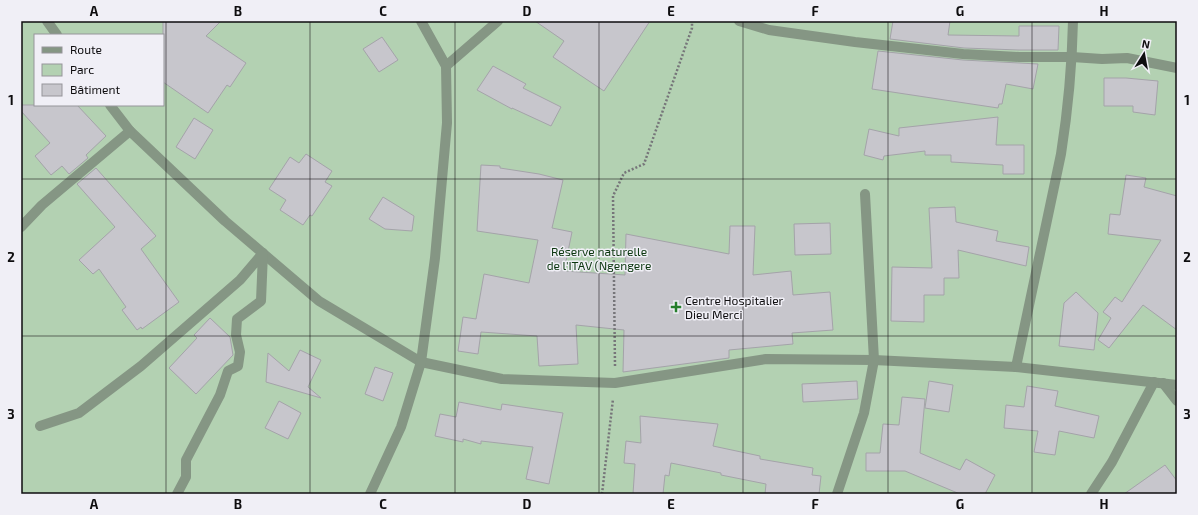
<svg xmlns="http://www.w3.org/2000/svg" width="1198" height="515" font-family="'Exo 2',sans-serif">
<style>
.green{fill:#b3d1b2;fill-rule:evenodd}
.building{fill:#c7c6cc;stroke:#a4a3a9}
.lines{fill:none;stroke-linecap:round;stroke-linejoin:round}
.path{stroke:#767579;stroke-width:2.5;stroke-dasharray:2 2;stroke-linecap:butt}
.minor{stroke:#859684;stroke-width:10}
.grid{fill:none;stroke:#0e0d0f;stroke-width:1;stroke-opacity:0.55}
.poi-dot{fill:#267e2c;stroke:#f0eff6;stroke-width:1.5}
.labels{text-anchor:middle;dominant-baseline:central;stroke-width:3;stroke-linejoin:round;paint-order:stroke}
.park-label{font-size:12px;fill:#0b360e;stroke:#f0eff6}
.poi-label{font-size:12px;fill:#0e0d0f;stroke:#f0eff6;text-anchor:start}
.neatline{fill:none;stroke:#0e0d0f;stroke-width:1.5}
.grid-label{font-size:13px;text-anchor:middle;font-weight:bold;fill:#0e0d0f}
</style>
<rect width="100%" height="100%" fill="#e3e2e8"/>
<path class="green" d="M21,21H1177V494H21ZM35,35H163V105H35Z"/>
<g class="building">
<path d="M163,21H221L206,36L246,63L230,87L227,85L208,113L163,82Z"/>
<path d="M535,21H650L604,91L553,57L564,41Z"/>
<path d="M893,21H950L948,35L1019,36V26H1059L1058,50H1019L964,48L890,39Z"/>
<path d="M382,37L398,60L379,72L363,49Z"/>
<path d="M878,51L963,60L1038,64L1033,89L1006,84L1002,104H999L998,108L872,89Z"/>
<path d="M493,66L526,84L523,88L561,107L551,126L512,108V109L477,90Z"/>
<path d="M1104,78H1126L1158,81L1155,115L1133,112V106H1104Z"/>
<path d="M21,105H77L106,136L86,155L88,158L69,174L62,166L51,175L35,156L50,143L21,111Z"/>
<path d="M998,117L996,145H1024V174H1003V165L951,162V155H925V151L884,156L883,160L864,155L869,129L899,136V128Z"/>
<path d="M194,118L213,130L195,159L176,147Z"/>
<path d="M306,154L332,171L325,182L332,186L312,216L310,215L303,225L280,210L286,200L269,189L290,157L299,163Z"/>
<path d="M481,165L500,166V168L539,174L563,180L552,228L572,232L564,271L625,275L626,234L729,254L730,226H755L753,275L791,271L793,295L830,292L833,330L792,333L793,344L729,350V358L623,372L624,330L576,325L578,364L539,366L537,336L481,332L478,354L458,351L463,317L476,319L484,274L529,283L538,240L477,231Z"/>
<path d="M96,168L156,236L141,249L179,302L142,329L141,327L137,330L122,310L126,307L99,269L93,274L79,260L115,227L77,184Z"/>
<path d="M1126,175L1146,178L1144,187L1177,196V330L1143,305L1109,348L1098,340L1111,318L1103,312L1115,297L1122,302L1161,240L1108,234L1110,214L1120,215Z"/>
<path d="M383,197L414,216L412,231L385,229L369,219Z"/>
<path d="M955,207L956,222L998,231L996,241L1029,247L1026,266L958,250L959,278H944V295H924V322L891,321L892,267L932,268L929,208Z"/>
<path d="M830,223L831,254L795,255L794,224Z"/>
<path d="M1076,292L1098,313L1094,350L1059,346L1064,303Z"/>
<path d="M210,318L230,337L233,355L196,394L169,368L197,338L194,335Z"/>
<path d="M300,350L321,360L308,387L321,398L266,382L268,353L289,371Z"/>
<path d="M375,367L393,373L383,401L365,394Z"/>
<path d="M857,381L858,399L803,402L802,384Z"/>
<path d="M929,381L953,385L949,412L925,408Z"/>
<path d="M1027,386L1058,391L1055,406L1099,416L1094,438L1059,431L1055,455L1034,452L1038,431L1004,428L1006,405L1024,407Z"/>
<path d="M902,397L925,399L920,453L960,470L966,459L995,475L985,494H960L905,471H866V453H880L883,424L899,425Z"/>
<path d="M279,401L301,413L288,439L265,428Z"/>
<path d="M459,402L501,410L502,404L563,413L549,484L526,479L533,447L481,441V444L463,439V442L435,436L440,414L456,417Z"/>
<path d="M640,416L718,424L713,446L760,456V459L813,468L812,475L821,476L819,494H765L766,484L721,475V473L671,463L669,476L665,475L663,494H633L635,464L624,463L626,441L641,443Z"/>
<path d="M1165,465L1177,481V494H1124Z"/>
</g>
<g class="lines">
<g class="path">
<path d="M615,366L613,196L624,173L644,164L692,28V21"/>
<path d="M602,494L613,399"/>
</g>
<g class="minor">
<path d="M47,21L57,35"/>
<path d="M739,21L769,30L855,42L963,54L1019,57H1072L1102,59L1127,58L1177,68"/>
<path d="M446,66L498,21"/>
<path d="M110,105L130,131L225,221L319,301L421,362L502,379L615,383L766,359L874,360L1016,367L1177,385"/>
<path d="M21,227L42,205L130,131"/>
<path d="M1016,367L1061,154C1068,110 1072,66 1073,21"/>
<path d="M1163,383L1177,401"/>
<path d="M40,426L79,413L141,366L240,280L263,253L261,301L237,319L236,335L240,352L238,366L228,371L220,395L186,460V477L177,494"/>
<path d="M370,494L401,427L421,362L435,258L447,123L446,66L421,21"/>
<path d="M837,494L864,413L874,360L865,194"/>
<path d="M1091,494L1112,462L1154,382"/>
</g>
</g>
<path class="grid" d="M166,21V494M310,21V494M455,21V494M599,21V494M743,21V494M888,21V494M1032,21V494M21,179H1177M21,336H1177"/>
<path class="poi-dot" d="M674 301h4v4h4v4h-4v4h-4v-4h-4v-4h4z"/>
<g class="labels">
<g class="park-label">
<text x="599" y="251">Réserve naturelle<tspan x="599" dy="14">de l'ITAV (Ngengere</tspan></text>
</g>
<g class="poi-label">
<text x="685" y="300">Centre Hospitalier<tspan x="685" dy="14">Dieu Merci</tspan></text>
</g>
</g>
<rect width="1198" height="515" fill="none" stroke="#f0eff6" stroke-width="44"/>
<rect x="34" y="34" width="130" height="72" fill="#f0eff6" stroke="#96959a"/>
<rect x="42" y="47" width="20" height="6" fill="#859684" stroke="#96959a"/>
<text x="70" y="54" font-size="12" fill="#0e0d0f">Route</text>
<rect x="42" y="64" width="20" height="12" fill="#b3d1b2" stroke="#96959a"/>
<text x="70" y="74" font-size="12" fill="#0e0d0f">Parc</text>
<rect x="42" y="84" width="20" height="12" fill="#c7c6cc" stroke="#96959a"/>
<text x="70" y="94" font-size="12" fill="#0e0d0f">Bâtiment</text>
<g transform="translate(1144 54) rotate(11)" stroke="#f0eff6" stroke-width="3" paint-order="stroke">
<path d="M0-3L7 15L0 10L-7 15Z" fill="#0e0d0f"/>
<text y="-6" font-size="11" font-weight="bold" text-anchor="middle" fill="#0e0d0f">N</text>
</g>
<rect x="22" y="22" width="1154" height="471" class="neatline"/>
<g class="grid-label">
<text x="94" y="16">A</text>
<text x="238" y="16">B</text>
<text x="383" y="16">C</text>
<text x="527" y="16">D</text>
<text x="671" y="16">E</text>
<text x="815" y="16">F</text>
<text x="960" y="16">G</text>
<text x="1104" y="16">H</text>
<text x="11" y="105">1</text>
<text x="1187" y="105">1</text>
<text x="11" y="262">2</text>
<text x="1187" y="262">2</text>
<text x="11" y="419">3</text>
<text x="1187" y="419">3</text>
<text x="94" y="509">A</text>
<text x="238" y="509">B</text>
<text x="383" y="509">C</text>
<text x="527" y="509">D</text>
<text x="671" y="509">E</text>
<text x="815" y="509">F</text>
<text x="960" y="509">G</text>
<text x="1104" y="509">H</text>
</g>
</svg>
